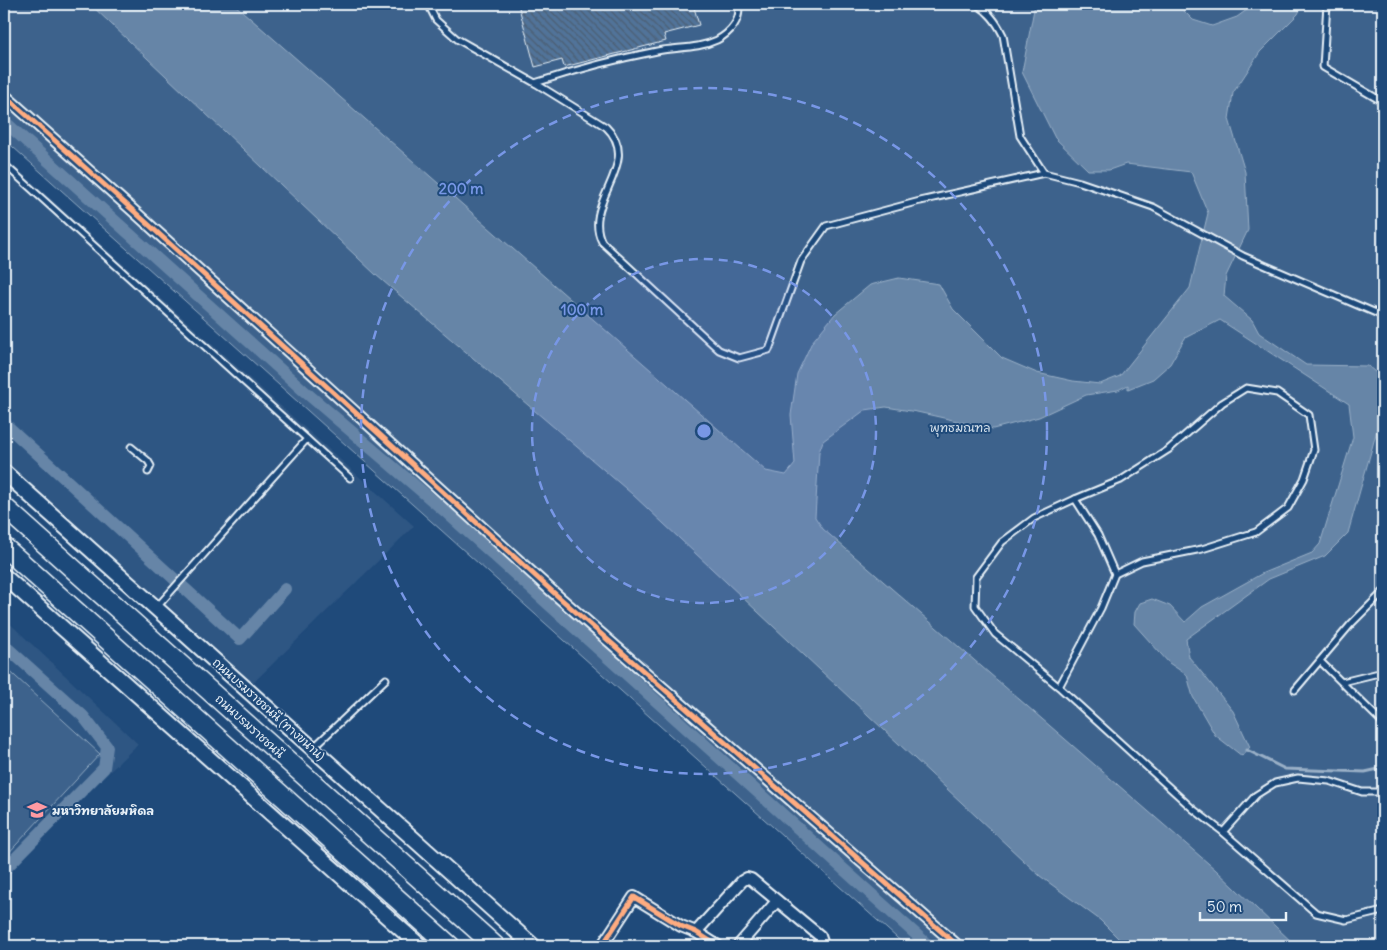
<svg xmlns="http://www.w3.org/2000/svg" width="1387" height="950" font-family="Delius,'Playpen Sans Thai',sans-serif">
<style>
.built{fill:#2e5683}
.park{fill:#3c628c;stroke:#92aac2}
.water{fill:#6685a7;stroke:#9ab0c7}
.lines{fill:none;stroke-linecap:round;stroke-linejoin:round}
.stream{stroke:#9ab0c7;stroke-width:3}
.canal{stroke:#6685a7;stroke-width:12}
.building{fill:url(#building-back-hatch);stroke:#e8f1f8}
.lane-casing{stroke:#e8f1f8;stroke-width:9}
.street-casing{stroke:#e8f1f8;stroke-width:14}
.secondary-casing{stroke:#e8f1f8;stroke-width:18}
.highway-casing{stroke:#e8f1f8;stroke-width:22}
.lane{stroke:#1f4a7a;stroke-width:5}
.street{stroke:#1f4a7a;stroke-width:10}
.secondary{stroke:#1f4a7a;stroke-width:14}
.highway{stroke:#1f4a7a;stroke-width:19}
.cycleway-casing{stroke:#1f4a7a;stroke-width:8}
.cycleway{stroke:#ffac80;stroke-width:5}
.ring{fill:none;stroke:#7897e6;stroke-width:2.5;stroke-dasharray:9 6}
.labels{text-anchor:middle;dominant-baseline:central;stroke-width:4;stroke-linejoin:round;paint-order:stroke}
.park-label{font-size:12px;fill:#d7e3ed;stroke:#1f4a7a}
.street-label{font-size:12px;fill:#e8f1f8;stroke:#1f4a7a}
.poi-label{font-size:12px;font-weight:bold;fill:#e8f1f8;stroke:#1f4a7a;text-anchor:start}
.centre{fill:#7897e6;stroke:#1f4a7a;stroke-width:2.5}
.ring-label{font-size:15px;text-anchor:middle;font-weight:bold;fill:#7897e6;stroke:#1f4a7a;stroke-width:4;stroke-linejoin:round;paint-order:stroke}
</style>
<defs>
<pattern id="building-back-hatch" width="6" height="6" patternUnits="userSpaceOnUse" patternTransform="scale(1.25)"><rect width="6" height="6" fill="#517399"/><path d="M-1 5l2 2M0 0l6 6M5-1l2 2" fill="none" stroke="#4c5e72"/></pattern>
</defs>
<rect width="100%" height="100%" fill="#1f4a7a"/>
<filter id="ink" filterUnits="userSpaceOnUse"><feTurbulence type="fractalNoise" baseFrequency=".02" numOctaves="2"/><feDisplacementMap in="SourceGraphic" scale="10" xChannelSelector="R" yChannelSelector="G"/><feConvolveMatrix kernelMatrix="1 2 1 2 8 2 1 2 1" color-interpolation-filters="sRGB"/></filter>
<g filter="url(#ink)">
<g class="built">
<path d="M4,157L414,526L253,683L4,460Z"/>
<path d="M4,618L138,744L4,875Z"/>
</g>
<g class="park">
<path d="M4,4H1383V946H906L4,139Z"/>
<path d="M4,666L100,754L4,858Z"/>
</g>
<path class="water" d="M90,4H234L766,471L786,475L795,464L791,415L797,374L812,342L835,314L870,285L899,278L939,284L953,309L1002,358L1037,373L1073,381L1100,384L1120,376L1190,288L1208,213L1191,172L1126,164L1109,170H1088L1055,138L1022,72L1035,4H1181V8L1193,20L1212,26L1237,17L1255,4H1303L1298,14L1260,52L1233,93L1229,119L1245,172L1248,230L1226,276L1224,296L1252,320L1259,333L1306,365L1368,366L1382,378L1383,383V409L1348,533L1325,556L1269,579L1186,639L1189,657L1233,711L1250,747L1242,756L1215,735L1193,697L1187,675L1169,663L1134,624L1135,612L1140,603L1152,599L1170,606L1185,622L1202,607L1263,573L1312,553L1320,544L1353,437L1349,404L1220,320L1185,338L1170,364L1153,379L1128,389V385L1118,390L1086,395L1039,417L993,429L917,412L886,407L865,410L823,441L819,452L815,517L823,529L1216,870L1296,946H1126L1100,920L1040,876L632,494L376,275Z"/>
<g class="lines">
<path class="stream" d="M1247,750L1285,769L1365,772L1383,768"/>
<g class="canal">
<path d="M4,121L303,390L447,513L929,946"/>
<path d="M4,423L240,639L285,589"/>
<path d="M4,645L83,716L107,747L104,768L4,870"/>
</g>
</g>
<path class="building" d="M518,4H693L699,25L664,34L666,41L564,67L562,60L535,67Z"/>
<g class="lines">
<defs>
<g id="lane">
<path d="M428,4L436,20L457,39L535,83C575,70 616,59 657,51C677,47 698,49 717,40C730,33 742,20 738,4"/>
<path d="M976,4C989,12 996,21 1003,35L1020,136L1044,173L1080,182L1153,207L1243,256L1383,316"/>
<path d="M1327,4L1323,67L1383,102"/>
<path d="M535,83L606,127C644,163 581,202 602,242L719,350L739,358L769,350L801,261L826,226L920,201L1044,173"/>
<path d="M4,164L350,478"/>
<path d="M131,447L148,461L151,466L148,472"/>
<path d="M1075,499L1098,535L1115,574"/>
<path d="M157,607L307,439"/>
<path d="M1320,661L1383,723"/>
<path d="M1342,682L1383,672"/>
<path d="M1059,687L1101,608L1115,574L1142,561L1202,549L1256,532L1288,508L1304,479L1314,450L1309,415L1277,393L1246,388L1222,403L1168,450L1121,480L1075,499L1034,518L1002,542L976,577L975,606L995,634L1059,687L1193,809L1223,832L1316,913L1346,920L1383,911"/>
<path d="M1295,690L1351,624L1383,592"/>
<path d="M313,748L386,679"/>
<path d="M1223,832L1256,795L1275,783L1298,778L1329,781L1362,792H1383"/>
</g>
<g id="street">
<path d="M4,95L137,214L553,592L958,946"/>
<path d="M696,932L742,881L747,878L751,879L820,936L822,942V946"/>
<path d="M602,946L634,897L681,926L696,932L718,946"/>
<path d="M738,946L777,901"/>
</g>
<g id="secondary">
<path d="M4,472L533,946"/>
<path d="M4,576L420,946"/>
</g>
<g id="highway">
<path d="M4,507L495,946"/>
<path d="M4,547L450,946"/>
</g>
</defs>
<use href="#lane" class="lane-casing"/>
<use href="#street" class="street-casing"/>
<use href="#secondary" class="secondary-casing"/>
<use href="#highway" class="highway-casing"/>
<use href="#lane" class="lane"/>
<use href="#street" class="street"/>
<use href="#secondary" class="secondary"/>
<use href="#highway" class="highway"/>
<defs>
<g id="cycleway">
<path d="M4,95L137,214L553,592L958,946"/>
<path d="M602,946L634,897L681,926L696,932L718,946"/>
</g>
</defs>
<use href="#cycleway" class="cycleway-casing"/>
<use href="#cycleway" class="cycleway"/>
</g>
</g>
<circle cx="704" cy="431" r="172" fill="#7897e6" fill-opacity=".12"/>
<g class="ring">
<circle cx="704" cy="431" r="172"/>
<circle cx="704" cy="431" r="343"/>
</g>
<defs>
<symbol id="university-bare" viewBox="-9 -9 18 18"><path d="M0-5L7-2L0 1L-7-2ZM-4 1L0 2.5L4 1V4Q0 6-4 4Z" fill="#ff9aa2" stroke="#1f4a7a" stroke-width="2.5" paint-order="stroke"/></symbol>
</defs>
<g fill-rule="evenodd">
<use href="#university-bare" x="23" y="796" width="28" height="28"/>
</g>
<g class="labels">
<g class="park-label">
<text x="960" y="427">พุทธมณฑล</text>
</g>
<g class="street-label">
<text transform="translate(269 709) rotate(42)">ถนนบรมราชชนนี (ทางขนาน)</text>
<text transform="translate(250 726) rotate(42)">ถนนบรมราชชนนี</text>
</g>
<g class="poi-label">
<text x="52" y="810">มหาวิทยาลัยมหิดล</text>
</g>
</g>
<circle cx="704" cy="431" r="8" class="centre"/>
<g class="ring-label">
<text x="461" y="194">200 m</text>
<text x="582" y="315">100 m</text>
</g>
<rect width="1387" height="950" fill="none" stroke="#1f4a7a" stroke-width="20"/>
<rect x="10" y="10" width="1367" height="930" fill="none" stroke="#e8f1f8" stroke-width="2" filter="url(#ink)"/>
<path d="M1200 912v8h86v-8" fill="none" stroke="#e8f1f8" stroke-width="2.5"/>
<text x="1207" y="912" font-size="15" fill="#e8f1f8" stroke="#1f4a7a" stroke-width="4" paint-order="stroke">50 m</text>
</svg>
